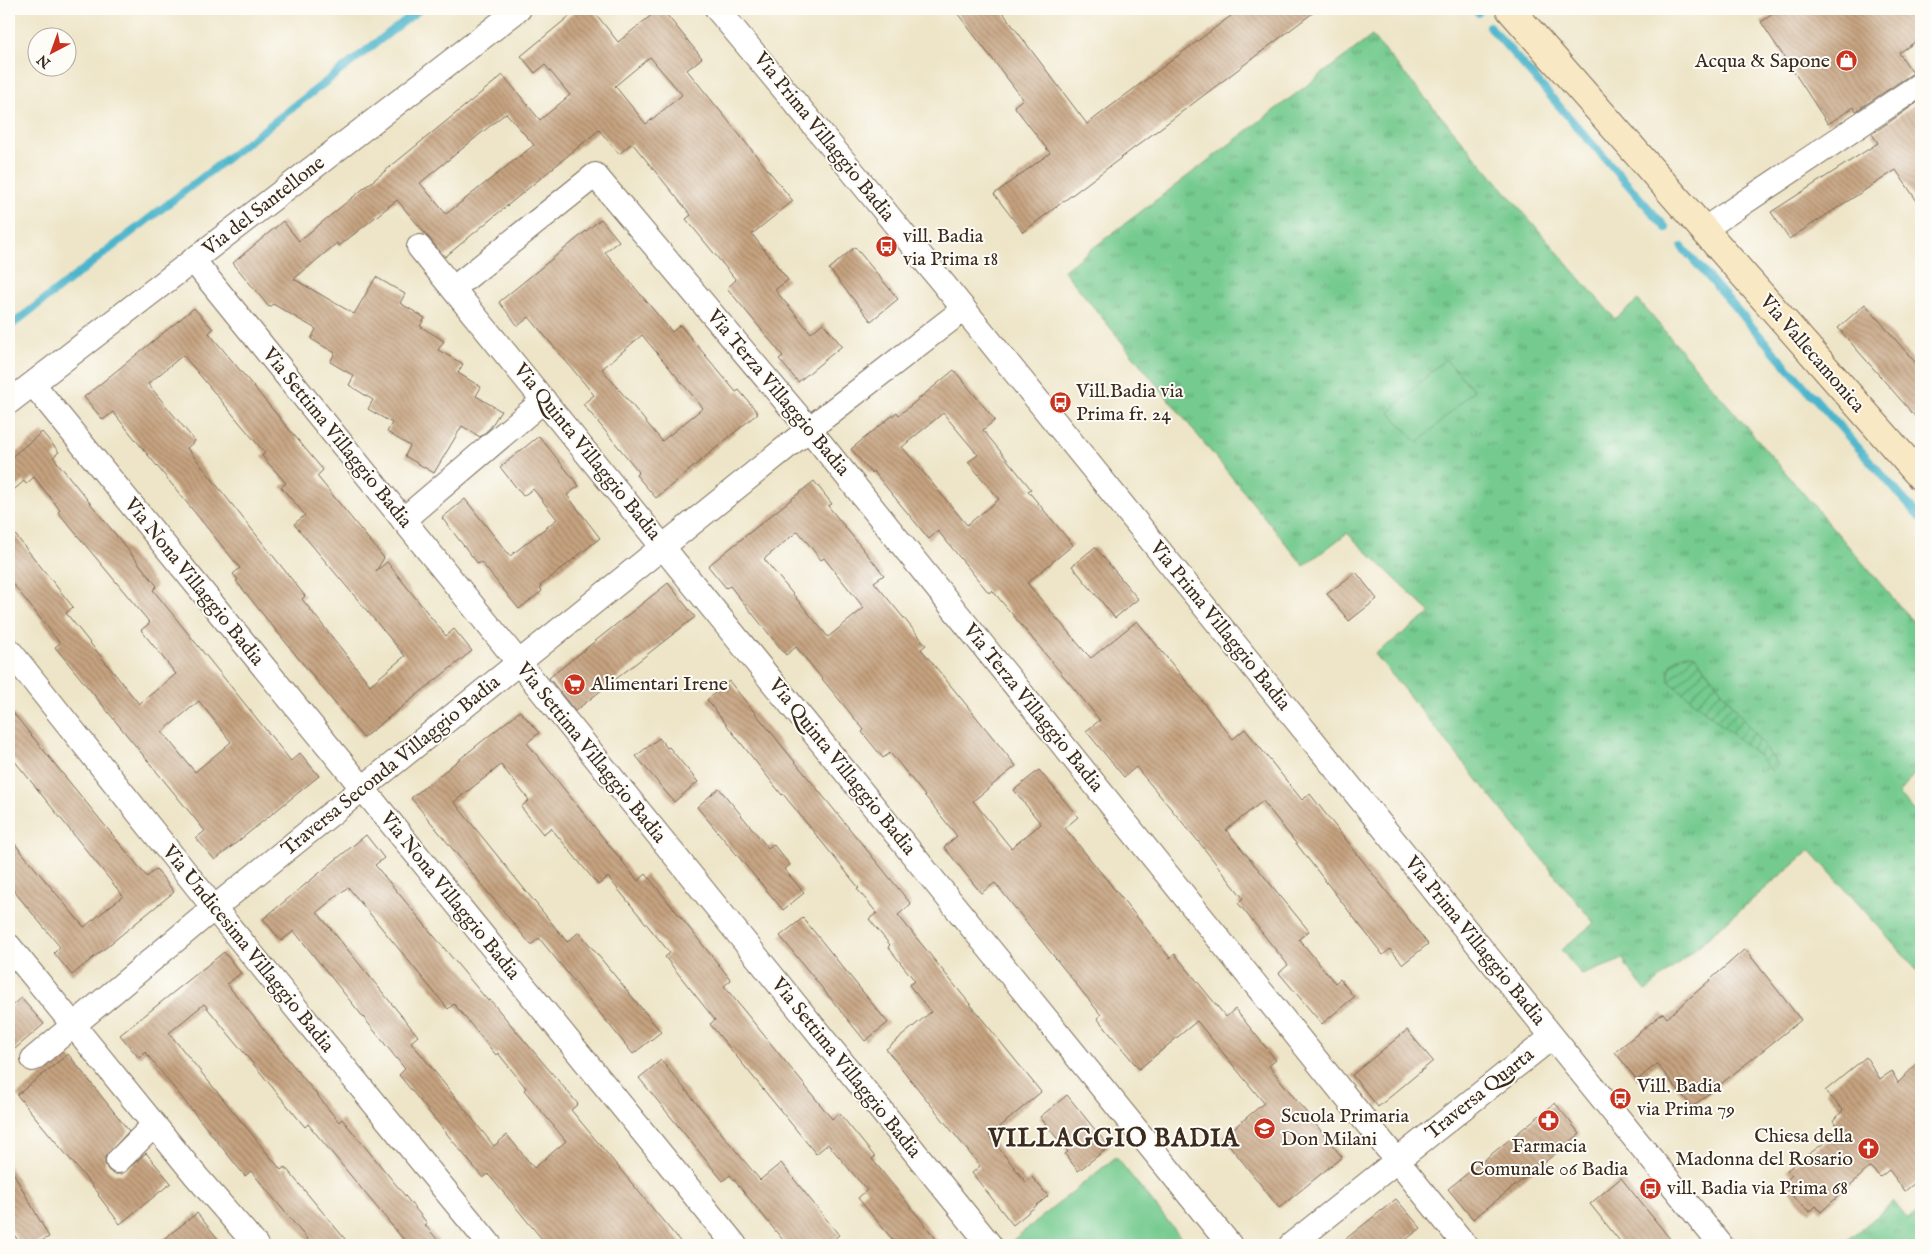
<svg xmlns="http://www.w3.org/2000/svg" width="1930" height="1254" font-family="'IM FELL English',serif">
<style>
.park{fill:url(#park-tufts);stroke:#587a56}
.garden{fill:url(#garden-furrows);stroke:#587a56}
.pitch{fill:#74ca8f;stroke:#587a56}
.lines{fill:none;stroke-linecap:round;stroke-linejoin:round}
.stream{stroke:#4db5cb;stroke-width:8}
.building{fill:url(#building-back-hatch);fill-rule:evenodd}
.street-casing{stroke:#7a6b5a;stroke-width:26}
.secondary-casing{stroke:#7a6b5a;stroke-width:30}
.street{stroke:#fff;stroke-width:24}
.secondary{stroke:#f8e8c3;stroke-width:28}
.labels{text-anchor:middle;dominant-baseline:central;stroke-width:4;stroke-linejoin:round;paint-order:stroke}
.poi-label{font-size:20px;fill:#3b2a1e;stroke:#fdfcf7;text-anchor:start}
.street-label{font-size:20px;fill:#3b2a1e;stroke:#fdfcf7}
.district-label{font-size:25px;font-weight:bold;letter-spacing:1px;fill:#3b2a1e;stroke:#fdfcf7}
</style>
<defs>
<pattern id="park-tufts" width="24" height="20" patternUnits="userSpaceOnUse" patternTransform="scale(1.25)"><rect width="24" height="20" fill="#74ca8f"/><path d="M3 7l-1-3M5 7V3M7 7l1-3M15 17l-1-3M17 17v-4M19 17l1-3" fill="none" stroke="#60a474"/></pattern>
<pattern id="garden-furrows" width="10" height="10" patternUnits="userSpaceOnUse" patternTransform="scale(1.25)"><rect width="10" height="10" fill="#74ca8f"/><path d="M-1 1l2-2M0 10L10 0M9 11l2-2" fill="none" stroke="#60a474"/></pattern>
<pattern id="building-back-hatch" width="6" height="6" patternUnits="userSpaceOnUse" patternTransform="scale(1.25)"><rect width="6" height="6" fill="#c6a380"/><path d="M-1 5l2 2M0 0l6 6M5-1l2 2" fill="none" stroke="#a28568"/></pattern>
</defs>
<rect width="100%" height="100%" fill="#fdfcf7"/>
<filter id="ink" filterUnits="userSpaceOnUse"><feTurbulence type="fractalNoise" baseFrequency=".02" numOctaves="2"/><feDisplacementMap in="SourceGraphic" scale="10" xChannelSelector="R" yChannelSelector="G"/><feConvolveMatrix kernelMatrix="1 2 1 2 8 2 1 2 1" color-interpolation-filters="sRGB"/></filter>
<filter id="wash" filterUnits="userSpaceOnUse"><feTurbulence type="fractalNoise" baseFrequency=".0096" numOctaves="4" result="noise"/><feDisplacementMap in="SourceGraphic" scale="20" xChannelSelector="R" yChannelSelector="G"/><feGaussianBlur stdDeviation="1.12" result="paint"/><feColorMatrix in="noise" values="0 0 0 0 0 0 0 0 0 0 0 0 0 0 0 0 0 1.4 0 .05"/><feComposite in="paint" operator="in"/></filter>
<g filter="url(#wash)">
<rect width="100%" height="100%" fill="#eee5c8"/>
<g class="park">
<path d="M1372,36L1615,319L1638,300L1921,631V765L1899,794L1921,818V974L1810,850L1646,991L1627,967L1624,959L1582,975L1561,950L1594,923L1375,654L1431,613L1347,533L1304,566L1065,272L1064,270Z"/>
<path d="M1894,1202L1908,1220L1921,1208V1245H1842Z"/>
</g>
<path class="garden" d="M1690,654L1695,655L1778,765L1771,771L1760,757L1669,681C1667,666 1675,655 1690,654Z"/>
<g class="pitch">
<path d="M1445,359L1474,390L1418,443L1389,412Z"/>
<path d="M1116,1157L1187,1245H1017L1013,1240Z"/>
</g>
<g class="lines">
<g class="stream">
<path d="M1474,9L1478,13"/>
<path d="M1489,26L1666,228"/>
<path d="M1682,247L1921,519"/>
<path d="M9,327L420,9"/>
</g>
</g>
<g id="blocks">
<g class="building">
<path d="M578,9H592L618,42L659,9H662L702,58L687,70L793,201L752,234L788,280L775,290L811,333L823,323L842,346L798,382L779,359L783,356L727,288L736,280L686,219L691,215L632,143L619,154L599,130L445,257L397,200L339,246L337,243L294,279L354,314L376,277L405,294L400,303L425,318L420,326L444,341L438,350L463,364L458,373L481,387L476,396L501,411L490,428L480,437L462,426L434,473L405,456L410,446L387,432L392,423L368,409L373,400L349,385L354,376L330,362L335,353L311,339L316,329L273,304L269,307L233,263L283,221L299,241L503,75L540,120L570,95L545,65L535,73L521,56ZM650,57L682,95L646,124L615,86ZM506,113L534,145L446,214L420,183Z"/>
<path d="M954,9H1000L1087,124L1240,9H1318L1023,232L994,194L1050,153L1014,106L1023,99Z"/>
<path d="M1780,9H1921V38L1899,53L1913,73L1856,111L1854,107L1828,124L1761,22Z"/>
<path d="M1921,100V207L1896,170L1789,239L1771,212L1878,143L1872,134Z"/>
<path d="M601,219L619,241L605,252L672,332L680,325L736,392L739,390L758,413L656,498L636,475L639,472L583,404L594,395L529,317L518,326L499,302ZM642,335L703,408L662,441L602,369Z"/>
<path d="M855,247L898,299L871,321L829,269Z"/>
<path d="M1865,304L1921,369V423L1838,328Z"/>
<path d="M194,308L213,329L209,333L323,470L317,476L384,558L376,571L387,562L446,636L454,629L472,651L363,738L236,581L238,580L233,574L240,568L113,412L103,420L84,397ZM183,355L265,453L262,456L286,483L281,487L305,515L294,524L405,656L370,685L302,599L305,596L187,448L195,441L148,384Z"/>
<path d="M954,370L995,420L983,430L1031,489L1028,491L1073,545L1027,583L1085,652L1091,658L1137,621L1233,739L1245,729L1302,800L1310,794L1428,944L1403,964L1390,949L1383,955L1263,801L1226,830L1309,931L1299,939L1335,983L1340,979L1354,997L1322,1024L1279,973L1288,965L1238,903L1243,898L1198,841L1136,767L1124,777L1086,731L1100,720L992,590L989,593L938,531L929,539L873,471L871,473L851,449L897,412L899,415ZM943,413L978,455L968,462L999,499L967,525L902,447Z"/>
<path d="M42,432L59,452L53,457L157,586L153,590L291,761L300,753L319,776L215,860L196,838L205,831L55,647L60,643L9,579V527L73,607L66,613L139,704L176,674L141,630L150,623L58,512L60,510L34,477L26,484L24,481L9,494V459ZM199,701L231,742L195,772L162,732Z"/>
<path d="M539,436L579,486L567,495L600,538L540,586L542,591L519,609L481,562L478,564L442,518L465,499L510,556L557,519L533,489L523,496L500,467Z"/>
<path d="M814,481L832,504L828,506L884,575L874,582L926,645L921,649L1016,766L973,801L1011,848L1041,824L1014,790L1039,770L1078,817L1065,828L1170,958L1175,954L1226,1017L1235,1009L1276,1060L1269,1066L1342,1157L1279,1208L1223,1137L1264,1103L1197,1021L1139,1069L1097,1018L1101,1015L995,883L981,893L944,847L957,836L898,762L890,753L883,758L862,732L864,730L796,647L786,655L730,586L726,588L708,566ZM798,531L821,560L824,558L864,608L828,637L764,559Z"/>
<path d="M1095,547L1138,599L1115,618L1072,566Z"/>
<path d="M1356,572L1377,599L1349,621L1327,594Z"/>
<path d="M668,583L695,617L575,711L549,678Z"/>
<path d="M729,681L911,904L898,915L1041,1092L989,1136L1026,1182L1032,1177L1048,1196L1013,1225L972,1173L980,1166L886,1049L931,1012L909,985L915,981L888,947L890,945L869,919L877,913L857,889L859,888L783,794L782,795L707,700Z"/>
<path d="M9,708L147,877L156,869L174,892L72,975L54,953L60,947L9,885V837L84,927L123,896L9,754Z"/>
<path d="M520,711L539,733L527,743L638,881L646,874L731,980L724,986L832,1119L839,1113L875,1157L872,1159L941,1245H897L858,1198L867,1190L828,1144L816,1154L710,1024L715,1020L665,957L670,953L608,877L598,885L551,828L543,834L521,807L529,800L501,765L454,802L567,942L579,932L661,1032L633,1054L539,938L531,945L411,798Z"/>
<path d="M659,738L667,748L669,747L698,782L674,802L636,756Z"/>
<path d="M719,788L768,848L773,844L790,865L784,869L804,893L783,910L697,807Z"/>
<path d="M366,835L384,858L375,865L488,1001L490,1000L578,1104L571,1110L683,1245H547L488,1174L483,1178L447,1134L399,1075L405,1069L294,931L281,941L263,919ZM348,887L448,1009L454,1004L496,1055L498,1053L526,1088L524,1090L566,1141L534,1168L507,1135L494,1146L411,1042L418,1036L317,912Z"/>
<path d="M803,918L888,1023L865,1041L780,936Z"/>
<path d="M1745,949L1801,1020L1692,1107L1657,1064L1637,1080L1615,1052L1663,1013L1667,1018Z"/>
<path d="M224,952L241,973L227,984L339,1122L342,1119L380,1165L427,1223L425,1225L442,1245H408L308,1124L305,1127L204,1004L169,1033L281,1170L285,1167L350,1245H312L251,1171L245,1176L145,1052L139,1058L120,1035Z"/>
<path d="M21,998L44,1024L9,1054V1008Z"/>
<path d="M1407,1030L1433,1061L1378,1107L1352,1075Z"/>
<path d="M68,1054L129,1131L105,1157V1164L108,1170L114,1174H122L146,1153L171,1183L120,1224L98,1195L99,1194L17,1095Z"/>
<path d="M1866,1057L1880,1079L1892,1071L1898,1083L1921,1059V1178L1905,1191L1889,1170L1880,1177L1870,1167L1821,1212L1816,1206L1810,1212L1794,1198L1785,1182L1792,1175L1787,1170L1842,1130L1833,1122L1843,1110L1825,1091Z"/>
<path d="M661,1060L760,1180L781,1163L839,1235L827,1245H787L730,1175L723,1181L639,1078Z"/>
<path d="M1067,1095L1109,1147L1078,1171L1065,1154L1068,1152L1040,1117Z"/>
<path d="M1555,1103L1580,1134L1473,1219L1448,1189Z"/>
<path d="M9,1165L49,1237L34,1245H20L9,1225Z"/>
<path d="M1621,1178L1675,1245H1623L1590,1204Z"/>
<path d="M1396,1199L1421,1228L1399,1245H1338Z"/>
<path d="M197,1213L223,1245H156Z"/>
</g>
</g>
</g>
<g filter="url(#ink)">
<use href="#blocks" fill-opacity="0" stroke="#7a6b5a" stroke-width="1"/>
<g class="lines">
<defs>
<g id="street">
<path d="M717,9L853,172L1721,1245"/>
<path d="M1703,230L1921,84"/>
<path d="M419,247L1230,1245"/>
<path d="M193,260L990,1245"/>
<path d="M454,288L595,175L809,429L1465,1245"/>
<path d="M33,384L735,1245"/>
<path d="M9,402L519,9"/>
<path d="M403,520L544,400"/>
<path d="M9,650L214,908L490,1245"/>
<path d="M9,946L196,1176L256,1245"/>
<path d="M33,1059L214,908L809,429L964,309"/>
<path d="M118,1161L154,1125"/>
<path d="M1291,1245L1552,1037"/>
</g>
<path id="secondary" d="M1510,9L1921,477"/>
</defs>
<use href="#street" class="street-casing"/>
<use href="#secondary" class="secondary-casing"/>
<use href="#street" class="street"/>
<use href="#secondary" class="secondary"/>
</g>
</g>
<defs>
<symbol id="shop-disc" viewBox="-11 -11 22 22"><circle r="9.5" fill="#c8321e" stroke="#fdfcf7"/><path d="M-5-2.5h2.3a2.7 3.5 0 0 1 5.4 0H5L5.5 6h-11ZM-1.5-2.5h3a1.5 2.3 0 0 0-3 0Z" fill="#fff"/></symbol>
<symbol id="bus-disc" viewBox="-11 -11 22 22"><circle r="9.5" fill="#c8321e" stroke="#fdfcf7"/><path d="M-5-6H5V4H4V6H2V4H-2V6H-4V4H-5ZM-3.5-4V0h7V-4ZM-3.5 1.2v1.5H-2V1.2ZM2 1.2v1.5H3.5V1.2Z" fill="#fff"/></symbol>
<symbol id="supermarket-disc" viewBox="-11 -11 22 22"><circle r="9.5" fill="#c8321e" stroke="#fdfcf7"/><path d="M-6-5.5h2.5l.6 2H6L4.5 2H-2.5L-4.4-4H-6ZM-1.5 3.2a1.3 1.3 0 1 0 .1 0ZM3 3.2a1.3 1.3 0 1 0 .1 0Z" fill="#fff"/></symbol>
<symbol id="pharmacy-disc" viewBox="-11 -11 22 22"><circle r="9.5" fill="#c8321e" stroke="#fdfcf7"/><path d="M-2-6h4v4h4v4h-4v4h-4v-4h-4v-4h4Z" fill="#fff"/></symbol>
<symbol id="school-disc" viewBox="-11 -11 22 22"><circle r="9.5" fill="#c8321e" stroke="#fdfcf7"/><path d="M0-5L7-2L0 1L-7-2ZM-4 1L0 2.5L4 1V4Q0 6-4 4Z" fill="#fff"/></symbol>
<symbol id="church-disc" viewBox="-11 -11 22 22"><circle r="9.5" fill="#c8321e" stroke="#fdfcf7"/><path d="M-1.2-6h2.4v3.5h3.3v2.4h-3.3V6h-2.4V-.1h-3.3v-2.4h3.3Z" fill="#fff"/></symbol>
</defs>
<g fill-rule="evenodd">
<use href="#shop-disc" x="1834" y="48" width="25" height="25"/>
<use href="#bus-disc" x="874" y="234" width="25" height="25"/>
<use href="#bus-disc" x="1048" y="390" width="25" height="25"/>
<use href="#supermarket-disc" x="562" y="672" width="25" height="25"/>
<use href="#bus-disc" x="1608" y="1086" width="25" height="25"/>
<use href="#pharmacy-disc" x="1536" y="1108" width="25" height="25"/>
<use href="#school-disc" x="1252" y="1116" width="25" height="25"/>
<use href="#church-disc" x="1856" y="1136" width="25" height="25"/>
<use href="#bus-disc" x="1638" y="1176" width="25" height="25"/>
</g>
<g class="labels">
<g class="poi-label">
<text x="1830" y="61" text-anchor="end">Acqua &amp; Sapone</text>
<text x="903" y="236">vill. Badia<tspan x="903" dy="23">via Prima 18</tspan></text>
<text x="1076" y="391">Vill.Badia via<tspan x="1076" dy="23">Prima fr. 24</tspan></text>
<text x="591" y="684">Alimentari Irene</text>
<text x="1637" y="1086">Vill. Badia<tspan x="1637" dy="23">via Prima 79</tspan></text>
<text x="1281" y="1116">Scuola Primaria<tspan x="1281" dy="23">Don Milani</tspan></text>
<text x="1853" y="1136" text-anchor="end">Chiesa della<tspan x="1853" dy="23">Madonna del Rosario</tspan></text>
<text x="1549" y="1146" text-anchor="middle">Farmacia<tspan x="1549" dy="23">Comunale 06 Badia</tspan></text>
<text x="1667" y="1188">vill. Badia via Prima 68</text>
</g>
<g class="street-label">
<text transform="translate(824 137) rotate(51)">Via Prima Villaggio Badia</text>
<text transform="translate(264 206) rotate(-38)">Via del Santellone</text>
<text transform="translate(1812 354) rotate(49)">Via Vallecamonica</text>
<text transform="translate(778 393) rotate(50)">Via Terza Villaggio Badia</text>
<text transform="translate(337 438) rotate(51)">Via Settima Villaggio Badia</text>
<text transform="translate(587 452) rotate(51)">Via Quinta Villaggio Badia</text>
<text transform="translate(194 582) rotate(51)">Via Nona Villaggio Badia</text>
<text transform="translate(1220 626) rotate(51)">Via Prima Villaggio Badia</text>
<text transform="translate(1033 708) rotate(51)">Via Terza Villaggio Badia</text>
<text transform="translate(591 753) rotate(51)">Via Settima Villaggio Badia</text>
<text transform="translate(391 766) rotate(-39)">Traversa Seconda Villaggio Badia</text>
<text transform="translate(842 767) rotate(51)">Via Quinta Villaggio Badia</text>
<text transform="translate(450 896) rotate(51)">Via Nona Villaggio Badia</text>
<text transform="translate(1475 941) rotate(51)">Via Prima Villaggio Badia</text>
<text transform="translate(248 949) rotate(51)">Via Undicesima Villaggio Badia</text>
<text transform="translate(846 1068) rotate(51)">Via Settima Villaggio Badia</text>
<text transform="translate(1480 1094) rotate(-39)">Traversa Quarta</text>
</g>
<g class="district-label">
<text x="1114" y="1139">VILLAGGIO BADIA</text>
</g>
</g>
<rect width="1930" height="1254" fill="none" stroke="#fdfcf7" stroke-width="30"/>
<g transform="translate(52 52) rotate(221)"><circle r="24" fill="#fdfcf7" stroke="#afa8a0"/>
<path d="M0-4L9 19L0 12L-9 19Z" fill="#c8321e"/>
<text y="-8" font-size="14" font-weight="bold" text-anchor="middle" fill="#3b2a1e">N</text>
</g>
</svg>
